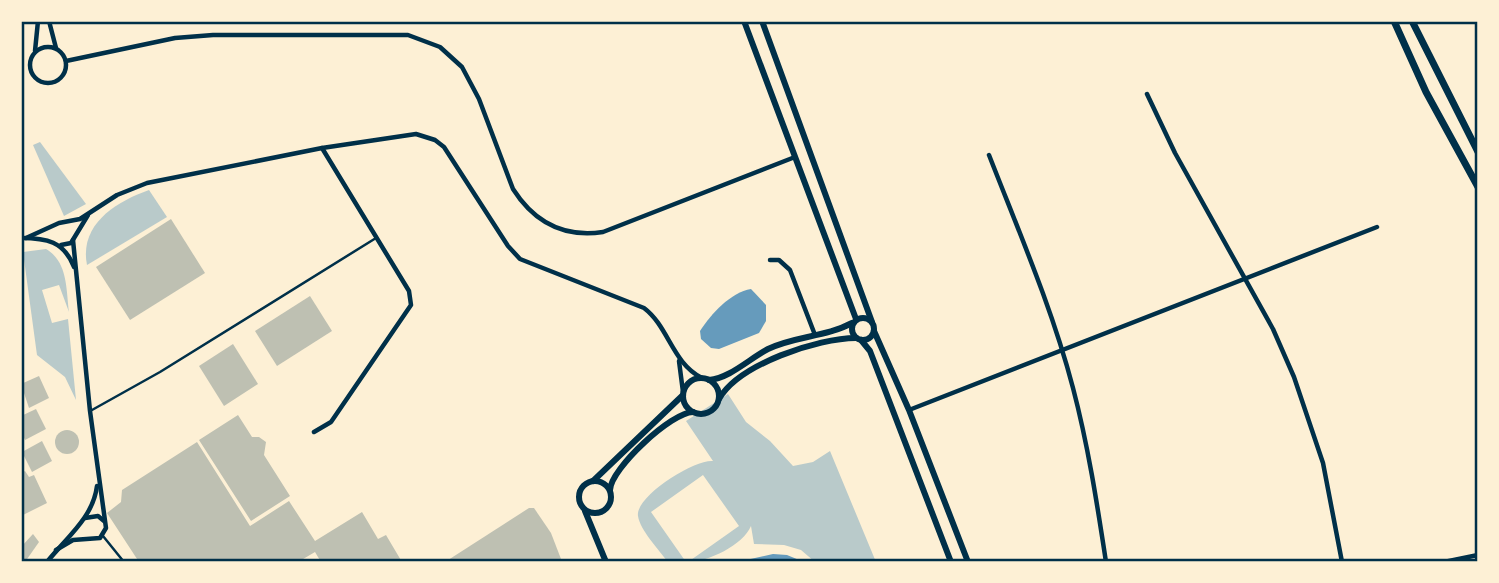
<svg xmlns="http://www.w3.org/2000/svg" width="1499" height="583" font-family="'Alegreya Sans',sans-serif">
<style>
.green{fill:#b9caca}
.water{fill:#669bbc}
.building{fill:#bec0b2}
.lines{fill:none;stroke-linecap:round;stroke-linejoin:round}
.service{stroke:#003049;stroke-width:2.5}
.minor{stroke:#003049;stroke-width:4.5}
.tertiary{stroke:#003049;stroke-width:6}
.primary{stroke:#003049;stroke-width:7}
.neatline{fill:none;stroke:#003049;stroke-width:2.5}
</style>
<rect width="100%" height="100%" fill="#fdf0d5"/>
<g class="green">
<path d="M40,142L86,204L64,216L33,145Z"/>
<path d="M149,190L167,217L87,265C79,225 115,202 149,190Z"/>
<path d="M46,249C68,262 66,289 69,312L59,285L42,290L52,323L68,319L76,400L65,377L37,355L23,252Z"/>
<path d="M728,394L746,422L770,441L793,466L813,462L830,451L876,562H815L801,550L784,545L754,544L751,526C743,545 708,562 688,562L739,526L703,475L651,512L686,562H668C659,550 640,530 638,516C635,496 695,459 713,461L686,421Z"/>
</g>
<g class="water">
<path d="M751,289L766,305V321L759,333L719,349L711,348L701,339L700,331C711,314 731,292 751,289Z"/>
<path d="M773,554L787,555L804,562H737Z"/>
</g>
<g class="building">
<path d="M171,219L205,273L130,320L96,267Z"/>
<path d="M310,296L332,331L277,366L255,331Z"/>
<path d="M233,344L258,384L224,406L199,366Z"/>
<path d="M39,376L49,398L29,408L21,384Z"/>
<path d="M36,409L46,429L25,440L21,431V416Z"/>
<path d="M238,415L252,437H259L266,442L264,455L290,496L251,521L199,440Z"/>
<circle cx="67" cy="442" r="12"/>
<path d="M42,441L52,461L32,472L22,452Z"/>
<path d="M197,442L250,526L289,501L315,541L362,512L378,539L386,535L402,562H321L315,552L298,562H139L107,513L121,502L122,490Z"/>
<path d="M25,471L29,477L34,475L47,503L23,515L21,473Z"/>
<path d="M529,508H534L551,533L561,559L552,562H445Z"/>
<path d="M33,534L39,542L25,562H21V547Z"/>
</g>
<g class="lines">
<g class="service">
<path d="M92,410L160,372L376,238"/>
<path d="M103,536L124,562"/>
</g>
<g class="minor">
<path d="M49,21L56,48"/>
<circle cx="48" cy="65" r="18"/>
<path d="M35,51L38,21"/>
<path d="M66,61L175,38L213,35H408L440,47L462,67L479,99L513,189C534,222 563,238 603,232L795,157"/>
<path d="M1147,94L1175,153L1273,329L1294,377L1323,463L1342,562"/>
<path d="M989,155C1019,232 1052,308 1073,388C1088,445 1097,503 1106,562"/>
<path d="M21,238C46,238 64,241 74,267"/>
<path d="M26,238L59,223L80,219L117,195L147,183L322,148L416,134L435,140L444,147L508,246L520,259L644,308C669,327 672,363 702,378"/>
<path d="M61,245L71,243L88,215"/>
<path d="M770,260H779L790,270L815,335"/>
<path d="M679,361L683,392"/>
<path d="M909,410L1377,227"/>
<path d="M314,432L331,422L411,305L409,291L322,148"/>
<path d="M85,518L98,516L104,521"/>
<path d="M56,550L73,540L100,538L106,528L90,411L73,240"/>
<path d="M47,562C66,538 93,518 97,486"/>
<path d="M1444,562L1478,555"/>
</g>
<g class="tertiary">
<path d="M744,21L856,319"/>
<path d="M762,21L872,322"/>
<circle cx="863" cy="329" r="11"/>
<path d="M874,331L909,410L968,562"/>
<path d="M861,340L870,351L951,562"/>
<circle cx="701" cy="396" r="18"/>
<path d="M709,380C730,378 749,359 768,349C795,336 826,337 852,323"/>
<path d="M719,399C739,364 818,338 856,338"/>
<circle cx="595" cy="497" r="16"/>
<path d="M593,481L683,395"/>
<path d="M610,490C611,468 672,412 693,412"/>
<path d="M585,511L606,562"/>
</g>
<g class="primary">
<path d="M1394,21L1426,92L1478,187"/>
<path d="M1412,21L1478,152"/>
</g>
</g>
<rect width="1499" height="583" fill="none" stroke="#fdf0d5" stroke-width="46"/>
<rect x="23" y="23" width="1453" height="537" class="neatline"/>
</svg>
